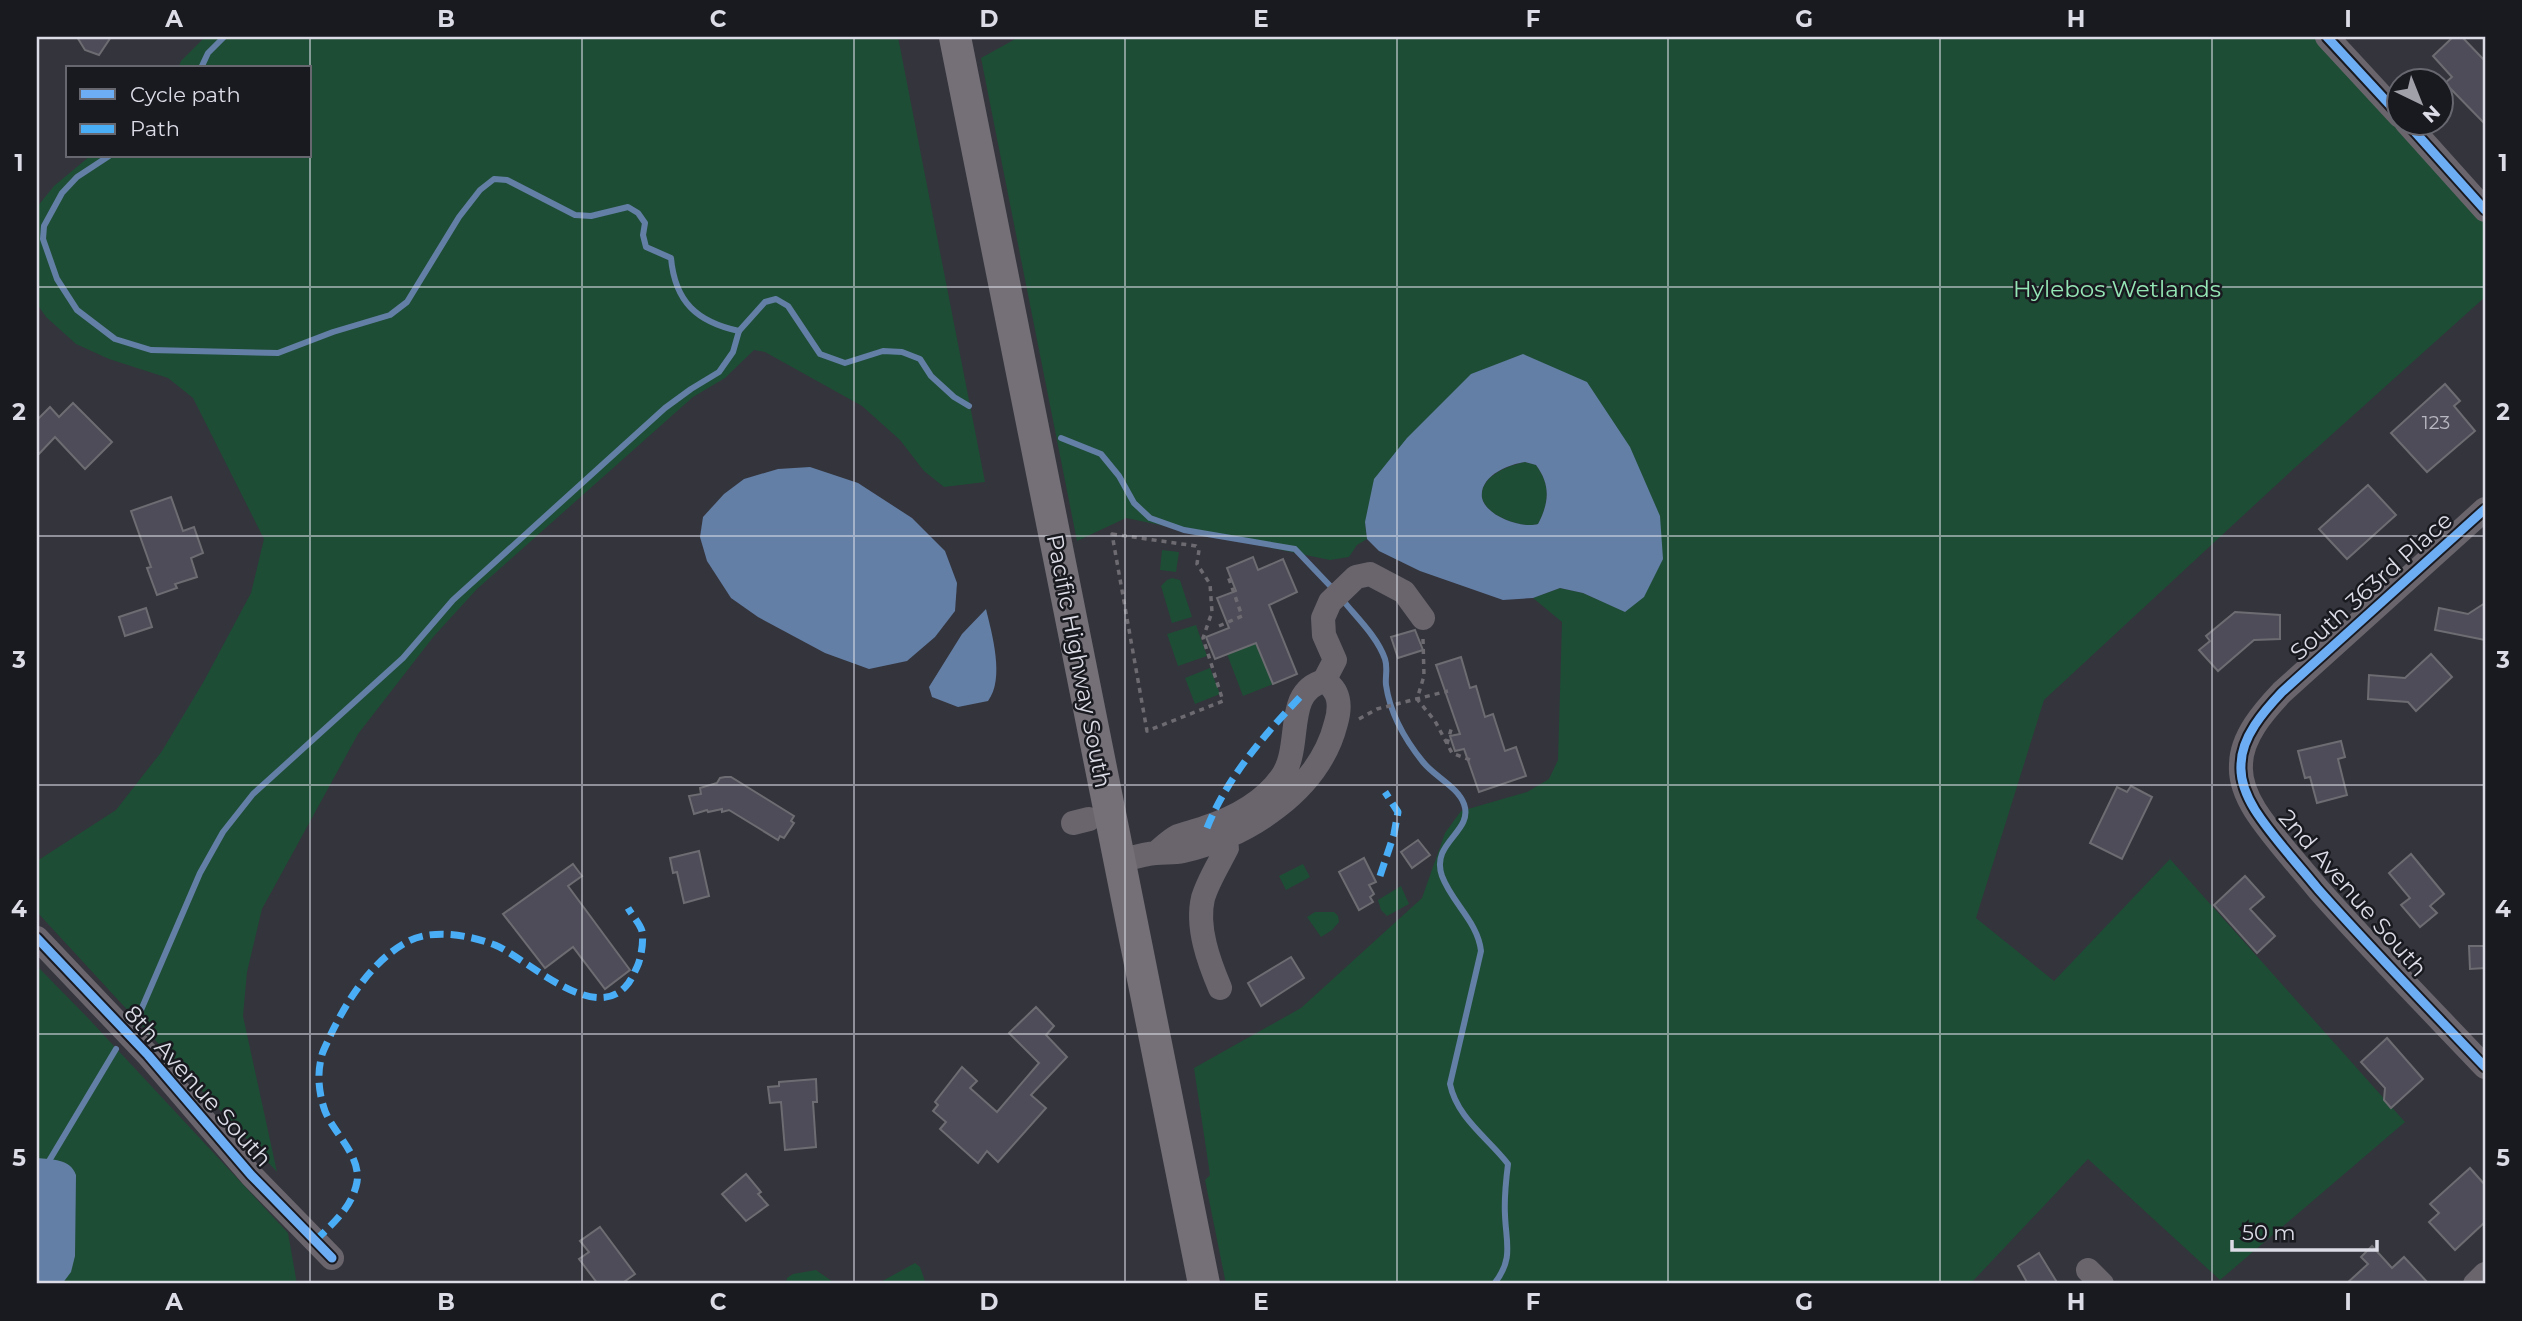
<svg xmlns="http://www.w3.org/2000/svg" width="2522" height="1321" font-family="Montserrat,sans-serif">
<style>
.green{fill:#1e4d35}
.water{fill:#637fa6;fill-rule:evenodd}
.lines{fill:none;stroke-linecap:round;stroke-linejoin:round}
.stream{stroke:#637fa6;stroke-width:6}
.building{fill:#4e4c58;stroke:#6d6c72;stroke-width:2}
.path{stroke:#6d6b71;stroke-width:3.5;stroke-dasharray:5 5;stroke-linecap:butt}
.minor{stroke:#6a656d;stroke-width:24}
.major{stroke:#757078;stroke-width:32}
.quiet{stroke:#49aef6;stroke-width:7;stroke-dasharray:14 7;stroke-linecap:butt}
.cycleway-casing{stroke:#191920;stroke-width:13}
.cycleway{stroke:#6dadf4;stroke-width:9}
.grid{fill:none;stroke:#dbdce6;stroke-width:2;stroke-opacity:0.55}
.labels{text-anchor:middle;dominant-baseline:central;stroke-width:5;stroke-linejoin:round;paint-order:stroke}
.number-label{font-size:19px;fill:#b8b8c2}
.park-label{font-size:23px;fill:#95e6b5;stroke:#191920}
.street-label{font-size:23px;fill:#dbdce6;stroke:#191920}
.neatline{fill:none;stroke:#dbdce6;stroke-width:2.5}
.grid-label{font-size:23px;text-anchor:middle;font-weight:bold;fill:#dbdce6}
</style>
<rect width="100%" height="100%" fill="#34343c"/>
<g class="green">
<path d="M205,37H898L985,482L944,487L924,471L900,440L862,406L765,352L754,350L725,378L693,397L477,589L434,636L358,734L262,909L247,972L243,1016L277,1172L37,912V861L116,810L162,751L204,681L251,593L264,539L193,398L168,378L109,359L76,344L46,317L37,304V207L54,186L90,156H310V68H178L181,61Z"/>
<path d="M1019,37H2318L2485,212V297L2289,473L2044,700L1976,918L2054,981L2170,859L2405,1122L2220,1280L2088,1159L1973,1281L1975,1284H1226L1205,1180L1210,1175L1194,1068L1301,1008L1422,898L1445,833L1461,811L1527,792L1549,779L1558,760L1562,622L1533,598L1560,588L1583,593L1626,612L1587,382L1365,522L1367,539L1357,545L1349,557L1330,560L1126,518L1077,541L981,58Z"/>
<path d="M1525,462L1536,465C1551,485 1549,503 1538,524C1522,529 1486,516 1482,498C1479,476 1509,465 1525,462Z"/>
<path d="M1162,550L1179,552L1176,572L1160,570Z"/>
<path d="M1172,578L1180,580L1192,617L1172,623L1161,586L1167,580Z"/>
<path d="M1196,625L1207,656L1178,666L1167,634Z"/>
<path d="M1255,639L1273,684L1243,696L1227,654Z"/>
<path d="M1210,668L1220,694L1195,704L1185,678Z"/>
<path d="M1303,864L1310,877L1286,890L1279,876Z"/>
<path d="M1401,886L1409,904L1387,916L1381,910L1378,900Z"/>
<path d="M1315,912H1334L1338,916L1339,922L1332,930L1321,937L1307,917Z"/>
<path d="M37,966L87,1017L288,1233L297,1284H37Z"/>
<path d="M915,1263L920,1267L926,1284H877Z"/>
<path d="M816,1270L836,1284H786L787,1278L793,1274Z"/>
</g>
<g class="water">
<path d="M1523,354L1587,382L1630,447L1660,516L1663,559L1644,597L1625,612L1583,593L1560,588L1533,598L1503,600L1420,571L1379,551L1367,539L1365,522L1374,479L1407,438L1471,374ZM1525,462L1536,465C1551,485 1549,503 1538,524C1522,529 1486,516 1482,498C1479,476 1509,464 1525,462Z"/>
<path d="M810,467L858,483L912,518L945,551L957,583L955,611L935,637L907,661L869,669L825,653L758,617L731,598L707,561L700,537L703,517L724,494L744,479L778,469Z"/>
<path d="M986,609C992,634 1005,679 988,701L958,707L932,697L929,687L962,634Z"/>
<path d="M37,1158C52,1160 70,1158 76,1175L75,1256L71,1272L62,1284H37Z"/>
</g>
<g class="lines">
<g class="stream">
<path d="M201,68L208,53L224,37"/>
<path d="M109,156L77,177L62,193L44,226L43,239L57,279L77,310L115,339L151,350L278,353L333,332L390,315L407,302L459,217L480,190L494,179L507,180L575,215L591,216L628,207L638,213L645,223L643,235L646,247L671,258C675,302 697,322 739,331L765,302L776,299L788,306L820,354L845,363L883,351L902,352L920,359L931,376L954,397L969,406"/>
<path d="M1061,438L1101,454L1119,476L1134,503L1150,518L1184,530L1295,549L1334,590"/>
<path d="M1341,598C1356,617 1377,636 1385,659C1388,668 1385,677 1386,685C1390,713 1406,741 1423,762C1434,776 1458,787 1464,804C1474,832 1430,842 1442,876C1452,903 1478,922 1481,951L1450,1084C1457,1118 1488,1138 1508,1164C1506,1180 1504,1198 1505,1215C1506,1243 1514,1259 1494,1284"/>
<path d="M141,1010L200,873L223,832L253,794L403,658L453,600L665,408L691,389L719,372L733,352L739,331"/>
<path d="M46,1166L116,1049"/>
</g>
</g>
<g class="building">
<path d="M77,37H111L99,55L85,50Z"/>
<path d="M2453,37H2462L2485,61V124L2445,83L2452,77L2433,56Z"/>
<path d="M2445,384L2460,401L2454,406L2475,431L2427,472L2391,433Z"/>
<path d="M73,403L112,442L85,469L55,437L37,456V420L50,407L59,417Z"/>
<path d="M2368,485L2396,515L2347,559L2319,529Z"/>
<path d="M171,497L183,531L194,527L203,553L191,558L197,577L175,584L177,588L157,595L147,568L151,567L131,511Z"/>
<path d="M1253,557L1258,570L1283,559L1297,592L1269,605L1297,674L1273,684L1256,643L1215,659L1206,637L1229,628L1217,598L1236,591L1227,568Z"/>
<path d="M2485,603V640L2435,630L2439,608L2468,614Z"/>
<path d="M146,608L152,627L125,636L119,617Z"/>
<path d="M2235,612L2280,615V639L2254,640L2218,671L2199,650L2210,641L2206,636Z"/>
<path d="M1415,630L1423,650L1398,658L1391,637Z"/>
<path d="M2431,654L2452,677L2416,711L2408,702L2368,699L2369,675L2405,678Z"/>
<path d="M1461,657L1470,688L1476,686L1485,717L1493,714L1505,751L1516,747L1526,776L1479,792L1464,749L1455,751L1450,736L1460,734L1436,665Z"/>
<path d="M2341,741L2345,757L2338,759L2347,795L2317,803L2310,777L2305,778L2298,751Z"/>
<path d="M725,777H731L794,816L791,821L794,823L784,838L780,836L778,840L729,810L722,812V809L708,812L707,810L694,814L689,796L701,794L700,788L717,783L720,778Z"/>
<path d="M2131,786L2152,797L2122,859L2090,843L2117,787L2127,792Z"/>
<path d="M1418,840L1430,855L1412,868L1401,852Z"/>
<path d="M699,851L709,896L684,903L677,872L673,873L670,858Z"/>
<path d="M2411,854L2444,894L2430,906L2437,913L2420,927L2401,905L2410,898L2389,873Z"/>
<path d="M1364,858L1376,882L1369,885L1374,894L1370,897L1373,902L1359,910L1339,872Z"/>
<path d="M573,864L582,876L568,886L630,970L605,989L573,947L545,968L503,914Z"/>
<path d="M2245,876L2264,897L2250,909L2275,936L2257,953L2214,905Z"/>
<path d="M2469,946H2485V968L2470,969Z"/>
<path d="M1291,957L1304,978L1261,1006L1248,983Z"/>
<path d="M1036,1007L1054,1026L1046,1035L1067,1057L1031,1095L1046,1108L998,1162L987,1151L978,1163L940,1129L946,1122L933,1111L938,1105L935,1102L962,1067L977,1081L970,1088L997,1112L1039,1063L1009,1033Z"/>
<path d="M2387,1038L2423,1079L2391,1108L2384,1100L2385,1088L2361,1062Z"/>
<path d="M816,1079L817,1102H813L816,1147L785,1150L781,1102L770,1103L768,1087L779,1086V1082Z"/>
<path d="M2470,1168L2485,1185V1222L2455,1250L2429,1222L2439,1213L2430,1204Z"/>
<path d="M746,1174L761,1192L758,1194L768,1205L746,1221L722,1194Z"/>
<path d="M600,1227L635,1274L621,1284H598L579,1259L589,1252L580,1241Z"/>
<path d="M2372,1246L2392,1268L2404,1257L2429,1284H2346L2368,1264L2361,1257Z"/>
<path d="M2039,1253L2058,1284H2028L2018,1266Z"/>
</g>
<g class="lines">
<g class="path">
<path d="M1112,534L1196,546L1199,550L1197,564L1210,584L1212,612L1203,638L1223,701L1147,731Z"/>
<path d="M1219,626L1242,616L1228,576"/>
<path d="M1423,639L1424,676L1417,699L1435,721L1452,753L1470,760L1474,759"/>
<path d="M1359,719L1377,709L1448,691"/>
<path d="M1447,744L1452,726"/>
</g>
<g class="minor">
<path d="M2327,37L2400,116"/>
<path d="M2406,122L2485,210"/>
<path d="M2485,509L2282,692C2264,711 2241,737 2241,765C2240,780 2247,797 2255,810C2273,838 2297,863 2318,889C2372,950 2429,1008 2485,1067"/>
<path d="M1324,681L1335,660L1324,635L1323,618L1330,602L1356,577L1370,574L1404,592L1423,618"/>
<path d="M1073,823L1089,819"/>
<path d="M1217,840L1227,848C1219,864 1208,881 1203,898C1196,927 1209,962 1220,988"/>
<path d="M1119,861C1131,858 1144,854 1156,853C1165,852 1174,853 1183,851C1248,836 1319,791 1336,723C1341,706 1340,690 1324,681C1282,692 1304,747 1281,778C1263,803 1232,819 1204,828C1196,831 1186,833 1178,836C1170,840 1163,847 1156,853"/>
<path d="M37,938L148,1055L251,1175L332,1258"/>
<path d="M2088,1270L2102,1284"/>
<path d="M2475,1284L2485,1274"/>
</g>
<path class="major" d="M955,37L1204,1284"/>
<g class="quiet">
<path d="M1207,828C1227,777 1266,733 1303,694"/>
<path d="M1380,876L1394,834L1398,812L1385,792"/>
<path d="M315,1241C332,1224 352,1208 357,1182C361,1155 334,1134 325,1111C319,1094 317,1076 321,1059C322,1051 328,1042 331,1034C348,999 372,961 407,942C432,928 469,935 495,945C526,958 593,1024 626,986C631,981 634,973 637,967C641,959 644,940 642,931C640,924 632,915 628,908"/>
</g>
<defs>
<g id="cycleway">
<path d="M2327,37L2400,116"/>
<path d="M2406,122L2485,210"/>
<path d="M2485,509L2282,692C2264,711 2241,737 2241,765C2240,780 2247,797 2255,810C2273,838 2297,863 2318,889C2372,950 2429,1008 2485,1067"/>
<path d="M37,938L148,1055L251,1175L332,1258"/>
</g>
</defs>
<use href="#cycleway" class="cycleway-casing"/>
<use href="#cycleway" class="cycleway"/>
</g>
<path class="grid" d="M310,37V1284M582,37V1284M854,37V1284M1125,37V1284M1397,37V1284M1668,37V1284M1940,37V1284M2212,37V1284M37,287H2485M37,536H2485M37,785H2485M37,1034H2485"/>
<g class="labels">
<g class="number-label">
<text x="2436" y="422">123</text>
</g>
<g class="park-label">
<text x="2117" y="289">Hylebos Wetlands</text>
</g>
<g class="street-label">
<text transform="translate(2371 586) rotate(-42)">South 363rd Place</text>
<text transform="translate(1079 661) rotate(79)">Pacific Highway South</text>
<text transform="translate(2353 893) rotate(49)">2nd Avenue South</text>
<text transform="translate(198 1086) rotate(48)">8th Avenue South</text>
</g>
</g>
<rect width="2522" height="1321" fill="none" stroke="#191920" stroke-width="77"/>
<rect x="66" y="66" width="245" height="91" fill="#191920" stroke="#67676f" stroke-width="2"/>
<rect x="80" y="89" width="35" height="10" fill="#6dadf4" stroke="#67676f" stroke-width="2"/>
<text x="130" y="102" font-size="21" fill="#dbdce6">Cycle path</text>
<rect x="80" y="124" width="35" height="10" fill="#49aef6" stroke="#67676f" stroke-width="2"/>
<text x="130" y="136" font-size="21" fill="#dbdce6">Path</text>
<g transform="translate(2420 102) rotate(137)"><circle r="33" fill="#191920" stroke="#67676f" stroke-width="2"/>
<path d="M0-5L12 26L0 18L-12 26Z" fill="#a1a1aa"/>
<text y="-10" font-size="19" font-weight="bold" text-anchor="middle" fill="#dbdce6">N</text>
</g>
<path d="M2232 1240v10h145v-10" fill="none" stroke="#dbdce6" stroke-width="3.5"/>
<text x="2242" y="1240" font-size="21" fill="#dbdce6" stroke="#191920" stroke-width="5" paint-order="stroke">50 m</text>
<rect x="38" y="38" width="2446" height="1244" class="neatline"/>
<g class="grid-label">
<text x="174" y="27">A</text>
<text x="446" y="27">B</text>
<text x="718" y="27">C</text>
<text x="989" y="27">D</text>
<text x="1261" y="27">E</text>
<text x="1533" y="27">F</text>
<text x="1804" y="27">G</text>
<text x="2076" y="27">H</text>
<text x="2348" y="27">I</text>
<text x="19" y="171">1</text>
<text x="2503" y="171">1</text>
<text x="19" y="420">2</text>
<text x="2503" y="420">2</text>
<text x="19" y="668">3</text>
<text x="2503" y="668">3</text>
<text x="19" y="917">4</text>
<text x="2503" y="917">4</text>
<text x="19" y="1166">5</text>
<text x="2503" y="1166">5</text>
<text x="174" y="1310">A</text>
<text x="446" y="1310">B</text>
<text x="718" y="1310">C</text>
<text x="989" y="1310">D</text>
<text x="1261" y="1310">E</text>
<text x="1533" y="1310">F</text>
<text x="1804" y="1310">G</text>
<text x="2076" y="1310">H</text>
<text x="2348" y="1310">I</text>
</g>
</svg>
